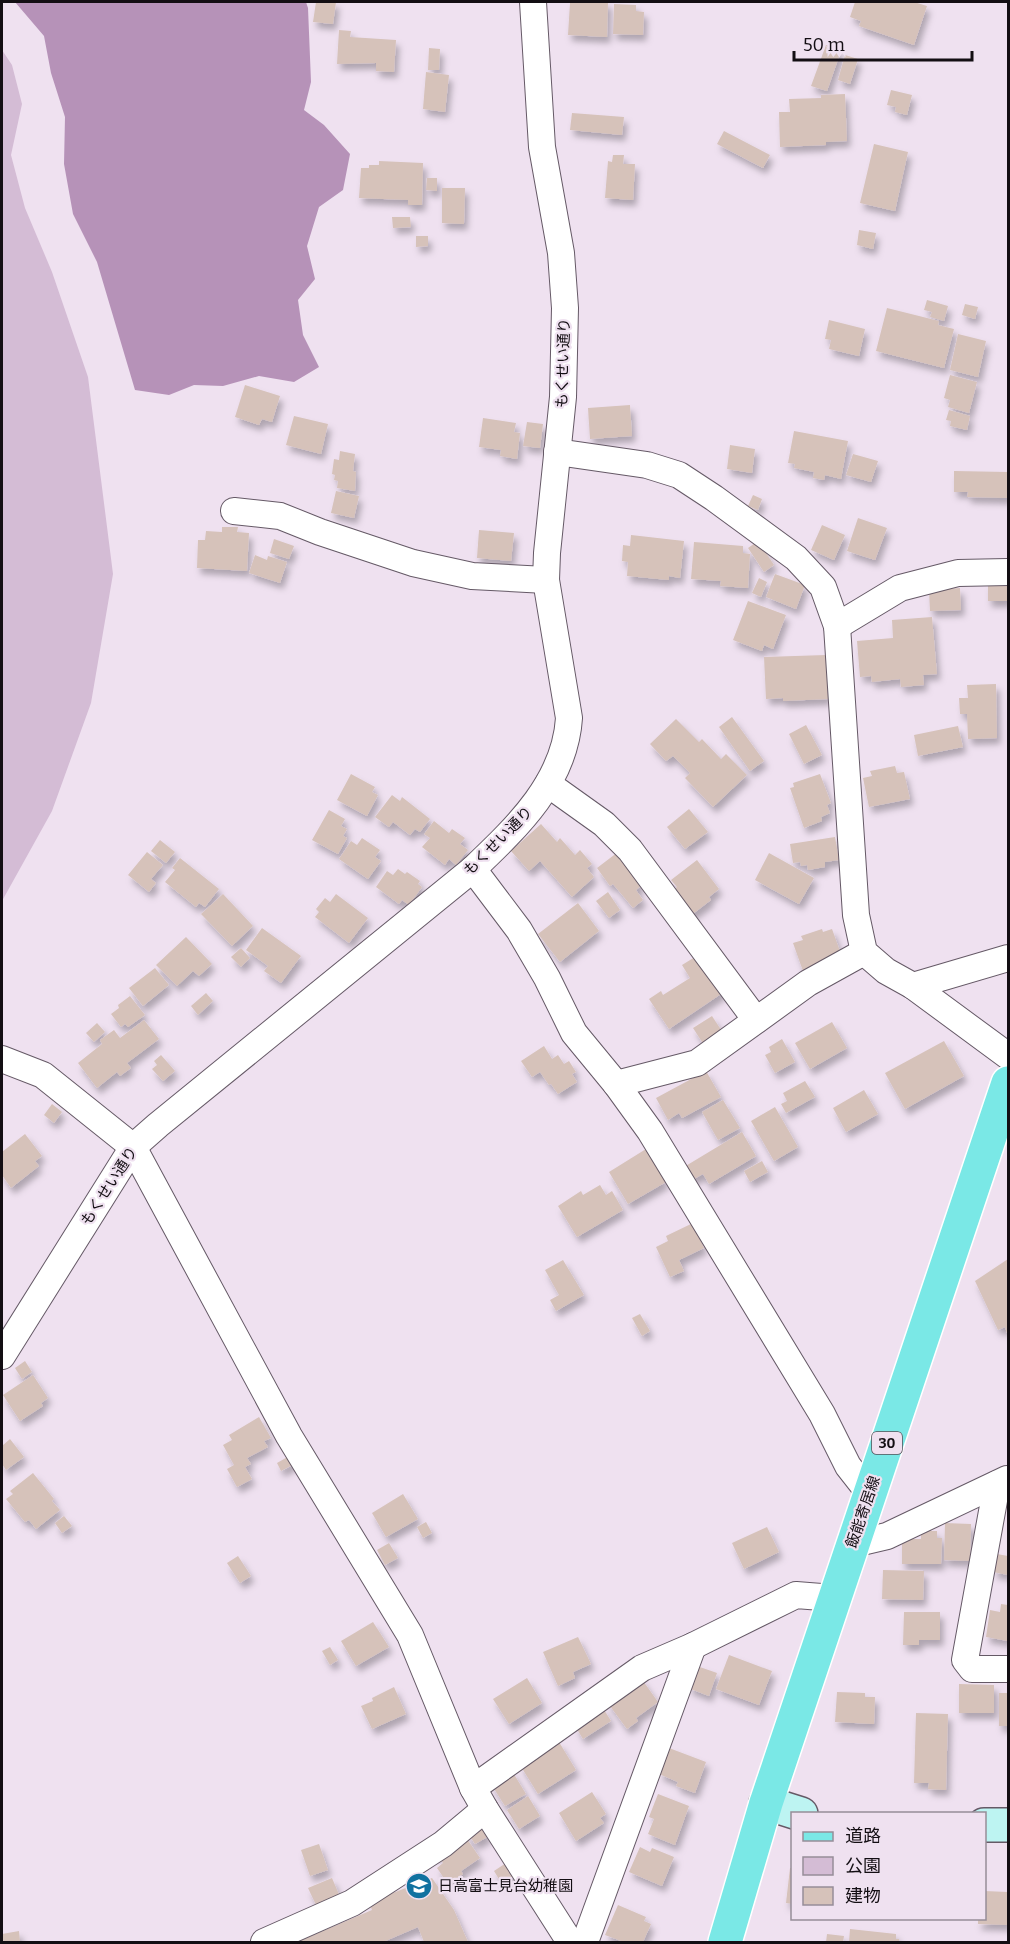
<svg xmlns="http://www.w3.org/2000/svg" width="1010" height="1944" font-family="Bitter,'Noto Sans JP',serif">
<style>
.green{fill:#d4bcd5}
.forest{fill:#b692b8}
.building{fill:#d6c2ba;filter:url(#shadow)}
.lines{fill:none;stroke-linecap:round;stroke-linejoin:round}
.street-casing{stroke:#655966;stroke-width:28}
.secondary-casing{stroke:#655966;stroke-width:36}
.primary-casing{stroke:#fff;stroke-width:36}
.street{stroke:#fff;stroke-width:26}
.secondary{stroke:#bdf4f2;stroke-width:33}
.primary{stroke:#7ae8e6;stroke-width:33}
.labels{text-anchor:middle;dominant-baseline:central;stroke-width:4.5;stroke-linejoin:round;paint-order:stroke}
.shield{fill:#efe1f0;stroke:#554d55;stroke-width:1.5}
.shield-label{font-size:14px;font-weight:bold;fill:#130e13}
.street-label{font-size:15px;fill:#130e13;stroke:#efe1f0}
.poi-label{font-size:15px;fill:#130e13;stroke:#efe1f0;text-anchor:start}
</style>
<defs>
<filter id="shadow"><feDropShadow dx="3.5" dy="6" stdDeviation="3" flood-color="#0004"/></filter>
</defs>
<rect width="100%" height="100%" fill="#efe1f0"/>
<path class="green" d="M2,50L12,65L22,104L11,155L25,208L52,272L88,377L113,574L91,703L52,811L2,901Z"/>
<path class="forest" d="M15,2H306L308,8L311,82L304,110L324,125L350,154L343,190L319,207L307,246L315,279L298,300L303,335L319,367L294,382L259,376L223,386L194,385L169,395L135,390L97,262L73,214L64,164L65,117L51,73L44,36Z"/>
<g class="building">
<path d="M316,2H336L333,24L313,22Z"/>
<path d="M578,2H608L607,37L568,35L570,3H578Z"/>
<path d="M855,2H914L927,6L914,45L859,26L861,21L850,17Z"/>
<path d="M614,4L636,5V11L644,12L643,35L613,34Z"/>
<path d="M339,30L351,31L350,37L396,40L394,72L376,71V63L337,64Z"/>
<path d="M826,45L841,51L827,91L811,86Z"/>
<path d="M429,48L440,49L439,70H428Z"/>
<path d="M845,55L858,59L850,84L838,80Z"/>
<path d="M426,72L449,75L445,112L423,109Z"/>
<path d="M891,90L912,95L907,115L895,112L896,107L887,105Z"/>
<path d="M845,94L847,141L826,142V145L780,147L779,112H790L789,99L821,98V95Z"/>
<path d="M572,113L624,117L622,135L570,130Z"/>
<path d="M724,131L770,155L763,168L717,144Z"/>
<path d="M874,144L908,152L895,211L860,203Z"/>
<path d="M613,155H624L623,164H635L633,200L605,198L608,161L612,162Z"/>
<path d="M379,161L423,163L422,205H408V200L359,198L361,168H369V165H379Z"/>
<path d="M427,178H437V191L426,190Z"/>
<path d="M442,188H465L464,224L442,223Z"/>
<path d="M392,217H410L411,227L393,228Z"/>
<path d="M859,230L876,233L873,249L857,245Z"/>
<path d="M416,236H428V246L416,247Z"/>
<path d="M927,300L948,306L944,321L930,317L932,312L924,310Z"/>
<path d="M965,304L978,307L975,319L962,315Z"/>
<path d="M887,308L939,321L938,325L954,329L944,368L876,351Z"/>
<path d="M829,320L865,329L859,356L829,349L831,340L825,339Z"/>
<path d="M958,334L986,341L978,377L950,370Z"/>
<path d="M950,375L977,382L969,413L948,407L950,400L944,398Z"/>
<path d="M245,385L280,396L272,422L262,419L259,425L235,417Z"/>
<path d="M630,405L632,436L590,439L588,408Z"/>
<path d="M949,410L970,416L967,430L950,426L951,421L946,420Z"/>
<path d="M294,416L328,424L321,454L286,445Z"/>
<path d="M483,418L516,423L514,432L520,433L517,459L500,456L501,450L479,447Z"/>
<path d="M527,422L543,424L540,448L523,446Z"/>
<path d="M794,431L848,441L841,479L825,475L824,480L813,478L814,472L794,468L795,464L788,463Z"/>
<path d="M730,445L755,449L752,473L727,469Z"/>
<path d="M340,451L355,454L353,471L356,472L355,491L337,488L338,481L334,480L335,475L332,474L334,459L339,460Z"/>
<path d="M853,454L878,461L871,482L846,475Z"/>
<path d="M954,471L1008,472V498L967,497L968,492H954Z"/>
<path d="M336,491L359,496L354,518L331,513Z"/>
<path d="M753,495L762,499L758,510L748,506Z"/>
<path d="M858,518L887,528L875,560L847,551Z"/>
<path d="M822,525L845,535L834,560L811,550Z"/>
<path d="M222,527H238L237,532L249,533L247,571L197,568L198,540H205L206,531L222,532Z"/>
<path d="M479,530L514,533L511,561L477,558Z"/>
<path d="M631,535L684,541L680,578L669,576V580L627,576L628,562L622,561L623,545L630,546Z"/>
<path d="M274,539L294,546L289,559L270,553Z"/>
<path d="M758,541L774,565L764,572L748,548Z"/>
<path d="M694,542L743,546V553L750,554L748,588L720,586L721,581L691,579Z"/>
<path d="M255,555L267,560L268,556L287,562L280,583L249,573Z"/>
<path d="M775,574L805,585L796,609L766,597Z"/>
<path d="M759,578L767,582L761,597L752,593Z"/>
<rect x="988" y="583" width="20" height="18"/>
<path d="M960,588L961,610L930,611L929,590Z"/>
<path d="M748,601L786,615L773,649L764,645L762,651L733,640Z"/>
<path d="M932,617L937,674L923,675L924,685L901,687L900,679L872,682L871,676L860,677L857,641L893,638L892,620Z"/>
<path d="M826,655L828,699L783,701V698L766,699L764,657Z"/>
<path d="M996,684L997,738L968,739L967,714H960L959,698H968L967,685Z"/>
<path d="M732,717L764,761L750,771L719,727Z"/>
<path d="M676,719L699,742L702,739L721,759L726,754L747,775L713,807L685,778L690,773L673,756L666,761L650,744Z"/>
<path d="M806,725L822,755L804,764L789,734Z"/>
<path d="M958,726L963,747L918,756L914,735Z"/>
<path d="M895,766L897,773L904,772L910,799L869,807L863,778L872,776L870,771Z"/>
<path d="M351,774L375,787L372,792L378,795L367,816L337,800Z"/>
<path d="M820,774L831,803L827,805L830,813L821,817L822,821L804,828L790,788L794,787L793,783Z"/>
<path d="M392,795L400,801L402,797L430,819L420,832L415,829L410,835L393,822L389,827L375,817Z"/>
<path d="M689,809L708,832L685,849L667,827Z"/>
<path d="M329,810L345,819L341,826L347,829L343,836L347,838L338,854L312,840Z"/>
<path d="M434,821L449,833L452,829L465,838L460,844L468,850L456,865L449,859L445,865L422,847L430,838L424,834Z"/>
<path d="M541,824L557,842L560,838L575,855L580,850L592,864L587,868L594,877L572,897L540,861L529,871L511,851Z"/>
<path d="M835,837L839,860L825,862V867L808,870L807,865L801,866L800,862L793,863L790,844Z"/>
<path d="M362,838L380,850L375,857L381,861L368,879L339,859L351,841L357,845Z"/>
<path d="M160,840L175,852L166,863L151,851Z"/>
<path d="M147,852L163,865L151,879L156,883L149,892L128,875Z"/>
<path d="M618,852L642,885L636,890L643,900L633,908L613,884L610,886L597,868Z"/>
<path d="M769,853L814,878L799,904L755,880Z"/>
<path d="M180,858L219,889L205,907L199,903L196,907L165,882L175,870L172,868Z"/>
<path d="M697,860L719,889L709,897L711,900L690,916L672,891L677,887L671,880Z"/>
<path d="M398,869L405,874L407,872L420,881L418,884L422,887L409,905L402,900L399,904L376,887L387,871L393,875Z"/>
<path d="M608,892L620,910L609,918L596,901Z"/>
<path d="M223,894L253,926L232,946L201,914Z"/>
<path d="M336,894L368,918L349,943L315,917L319,912L316,909L325,898L330,902Z"/>
<path d="M578,903L599,931L560,962L538,934Z"/>
<path d="M262,928L301,956L281,983L264,971L268,966L246,950Z"/>
<path d="M822,929L823,932L832,929L841,954L827,963L803,971L793,943L803,940L801,936Z"/>
<path d="M186,937L212,964L199,976L193,971L177,986L156,965Z"/>
<path d="M241,948L250,958L241,967L231,957Z"/>
<path d="M695,957L724,992L669,1029L649,999L661,991L663,995L690,978L682,965Z"/>
<path d="M155,968L169,985L143,1006L129,988Z"/>
<path d="M206,993L213,1001L198,1015L191,1006Z"/>
<path d="M130,996L145,1015L128,1027L125,1024L121,1027L111,1014L119,1008L118,1005Z"/>
<path d="M712,1016L725,1036L706,1048L693,1028Z"/>
<path d="M144,1020L159,1039L127,1063L131,1068L120,1076L117,1072L97,1088L78,1063L102,1044L100,1040L114,1030L120,1038Z"/>
<path d="M832,1022L847,1048L810,1069L795,1043Z"/>
<path d="M97,1023L105,1032L94,1042L86,1033Z"/>
<path d="M782,1039L795,1062L775,1073L765,1055L771,1052L769,1047Z"/>
<path d="M944,1041L964,1076L905,1109L885,1073Z"/>
<path d="M544,1046L552,1059L558,1055L564,1064L569,1061L576,1072L572,1074L577,1082L558,1094L551,1084L549,1085L540,1072L532,1077L521,1061Z"/>
<path d="M161,1055L175,1071L163,1081L152,1069L157,1065L154,1061Z"/>
<path d="M706,1071L721,1097L682,1118L679,1113L668,1120L656,1098Z"/>
<path d="M805,1081L815,1097L786,1113L781,1104L787,1101L783,1093Z"/>
<path d="M864,1090L878,1114L846,1132L833,1108Z"/>
<path d="M723,1100L740,1128L718,1140L702,1112Z"/>
<path d="M52,1104L62,1112L54,1123L44,1115Z"/>
<path d="M775,1107L798,1147L774,1161L751,1121Z"/>
<path d="M742,1132L756,1156L709,1184L703,1174L692,1180L684,1167Z"/>
<path d="M25,1134L42,1156L35,1161L39,1166L11,1188L2,1175V1152Z"/>
<path d="M646,1149L666,1182L628,1204L609,1172Z"/>
<path d="M762,1161L768,1172L750,1182L744,1171Z"/>
<path d="M600,1185L606,1195L612,1191L623,1210L577,1237L558,1206L581,1191L583,1195Z"/>
<path d="M693,1223L704,1248L679,1260L684,1271L670,1277L656,1247L668,1241L666,1236Z"/>
<path d="M1008,1259V1336L1005,1327L998,1330L975,1281Z"/>
<path d="M563,1260L584,1295L556,1311L550,1300L559,1295L545,1270Z"/>
<path d="M640,1314L650,1331L642,1336L632,1318Z"/>
<path d="M25,1361L32,1372L22,1379L15,1368Z"/>
<path d="M33,1375L48,1398L41,1403L43,1406L20,1421L3,1395Z"/>
<path d="M259,1417L271,1438L264,1441L268,1447L247,1458L251,1464L245,1467L252,1479L237,1487L227,1469L234,1465L223,1445L232,1440L229,1435Z"/>
<path d="M10,1439L24,1457L6,1470L2,1464V1446Z"/>
<path d="M291,1455L296,1463L281,1471L277,1463Z"/>
<path d="M33,1473L54,1499L52,1501L60,1510L36,1529L29,1520L25,1522L6,1499L13,1494L10,1491Z"/>
<path d="M403,1494L418,1519L386,1537L372,1513Z"/>
<path d="M64,1516L72,1526L62,1533L55,1523Z"/>
<path d="M426,1522L432,1533L423,1538L417,1527Z"/>
<path d="M945,1523L971,1524L970,1561L944,1560Z"/>
<path d="M767,1527L779,1552L744,1569L732,1543Z"/>
<path d="M921,1531H937V1538H942L941,1564H902V1539H921Z"/>
<path d="M389,1543L398,1558L385,1565L377,1550Z"/>
<path d="M997,1554L1008,1556V1575L993,1572Z"/>
<path d="M238,1556L251,1576L240,1583L227,1563Z"/>
<path d="M883,1570L924,1571L923,1600L882,1599Z"/>
<path d="M1001,1604L1008,1605V1641L986,1637L990,1610L1000,1612Z"/>
<path d="M904,1612H940V1640H919V1645H903Z"/>
<path d="M373,1622L389,1647L356,1666L341,1641Z"/>
<path d="M578,1637L591,1664L573,1672L575,1678L558,1686L543,1652Z"/>
<path d="M330,1647L338,1660L330,1665L322,1651Z"/>
<path d="M729,1655L772,1671L759,1705L716,1689Z"/>
<path d="M697,1666L717,1673L709,1696L688,1688Z"/>
<path d="M527,1678L542,1703L509,1724L493,1699Z"/>
<path d="M641,1678L658,1702L636,1718L638,1721L627,1729L607,1702Z"/>
<path d="M959,1684L994,1685V1713H959Z"/>
<path d="M394,1687L406,1714L372,1729L361,1706L373,1701L372,1698Z"/>
<path d="M837,1692L865,1693V1697H875L874,1724L835,1722Z"/>
<rect x="999" y="1693" width="9" height="33"/>
<path d="M603,1708L611,1721L583,1739L575,1726Z"/>
<path d="M916,1713L948,1714L946,1790L928,1789L929,1783H914Z"/>
<path d="M559,1742L576,1770L538,1794L520,1765Z"/>
<path d="M669,1748L706,1762L695,1793L676,1786L678,1782L659,1774Z"/>
<path d="M512,1771L526,1794L505,1806L491,1784Z"/>
<path d="M592,1792L606,1814L600,1818L604,1823L576,1841L559,1813Z"/>
<path d="M658,1794L689,1806L675,1845L648,1834L654,1819L649,1817Z"/>
<path d="M528,1796L540,1816L519,1829L507,1810Z"/>
<path d="M481,1824L489,1836L475,1844L467,1832Z"/>
<path d="M465,1836L480,1858L461,1871L463,1874L448,1884L437,1868L443,1863L437,1854Z"/>
<path d="M319,1844L328,1870L310,1876L301,1850Z"/>
<path d="M640,1847L650,1852L652,1848L674,1857L662,1886L629,1872Z"/>
<path d="M509,1861L517,1874L502,1884L494,1871Z"/>
<path d="M790,1868H792V1904L786,1903Z"/>
<path d="M332,1878L340,1897L317,1907L308,1888Z"/>
<path d="M432,1878L454,1910L468,1942H424L418,1927L383,1942H297L372,1910L369,1902Z"/>
<path d="M984,1891L1008,1892V1925L978,1924V1918H984Z"/>
<path d="M618,1905L646,1917L644,1921L651,1924L643,1942H624L605,1935Z"/>
<path d="M850,1929L896,1934V1939H899V1942H849Z"/>
<path d="M19,1931L20,1942H2V1934Z"/>
<path d="M827,1934L844,1936L843,1942H826Z"/>
</g>
<g class="lines">
<defs>
<g id="street">
<path d="M557,452L647,465L679,475L714,498L796,558L823,587L837,626L856,915L864,952L886,971L913,986L1008,1056"/>
<path d="M234,511L280,516L320,532L413,563L472,576L546,580"/>
<path d="M837,626L900,588L958,573L1008,572"/>
<path d="M548,784L604,824L630,850L756,1020"/>
<path d="M473,869L519,930L547,978L574,1033L616,1084L650,1131L822,1414L848,1466L870,1494"/>
<path d="M913,986L1008,958"/>
<path d="M2,1059L43,1075L133,1147L289,1436L410,1635L473,1788L485,1809L570,1942"/>
<path d="M616,1084L697,1063L808,983L864,952"/>
<path d="M2,1356L133,1147L158,1125L473,869C517,827 565,782 569,718L546,580L547,553L563,397L565,308L561,253L542,147L533,2"/>
<path d="M997,1484L965,1660L972,1669H1008"/>
<path d="M853,1544L887,1536L1007,1479"/>
<path d="M473,1788L642,1668L693,1646L796,1595L834,1598"/>
<path d="M264,1942L352,1903L443,1844L485,1809"/>
<path d="M585,1942L693,1646"/>
</g>
<g id="secondary">
<path d="M766,1803L801,1814"/>
<path d="M984,1825H1008"/>
</g>
<path id="primary" d="M725,1942L766,1803L1008,1083"/>
</defs>
<use href="#street" class="street-casing"/>
<use href="#secondary" class="secondary-casing"/>
<use href="#primary" class="primary-casing"/>
<use href="#street" class="street"/>
<use href="#secondary" class="secondary"/>
<use href="#primary" class="primary"/>
</g>
<defs>
<symbol id="school-disc" viewBox="-11 -11 22 22"><circle r="9.5" fill="#1172a0" stroke="#efe1f0"/><path d="M0-5L7-2L0 1L-7-2ZM-4 1L0 2.5L4 1V4Q0 6-4 4Z" fill="#fff"/></symbol>
</defs>
<g fill-rule="evenodd">
<use href="#school-disc" x="404" y="1871" width="30" height="30"/>
</g>
<g class="labels">
<rect class="shield" x="872" y="1432" width="30" height="22" rx="4.5"/>
<g class="shield-label">
<text x="887" y="1443">30</text>
</g>
<g class="street-label">
<text transform="translate(563 363) rotate(-88)">もくせい通り</text>
<text transform="translate(498 841) rotate(-45)">もくせい通り</text>
<text transform="translate(109 1186) rotate(-57)">もくせい通り</text>
<text transform="translate(863 1512) rotate(-71)">飯能寄居線</text>
</g>
<g class="poi-label">
<text x="438" y="1886">日高富士見台幼稚園</text>
</g>
</g>
<rect width="1010" height="1944" fill="none" stroke="#130e13" stroke-width="6"/>
<rect x="791" y="1812" width="195" height="108" fill="#efe1f0" stroke="#978d98" stroke-width="1.5"/>
<rect x="803" y="1832" width="30" height="9" fill="#7ae8e6" stroke="#978d98" stroke-width="1.5"/>
<text x="845" y="1842" font-size="18" fill="#130e13">道路</text>
<rect x="803" y="1857" width="30" height="18" fill="#d4bcd5" stroke="#978d98" stroke-width="1.5"/>
<text x="845" y="1872" font-size="18" fill="#130e13">公園</text>
<rect x="803" y="1887" width="30" height="18" fill="#d6c2ba" stroke="#978d98" stroke-width="1.5"/>
<text x="845" y="1902" font-size="18" fill="#130e13">建物</text>
<path d="M794 51v9h178v-9" fill="none" stroke="#130e13" stroke-width="3"/>
<text x="803" y="51" font-size="18" fill="#130e13" stroke="#efe1f0" stroke-width="4.5" paint-order="stroke">50 m</text>
</svg>
